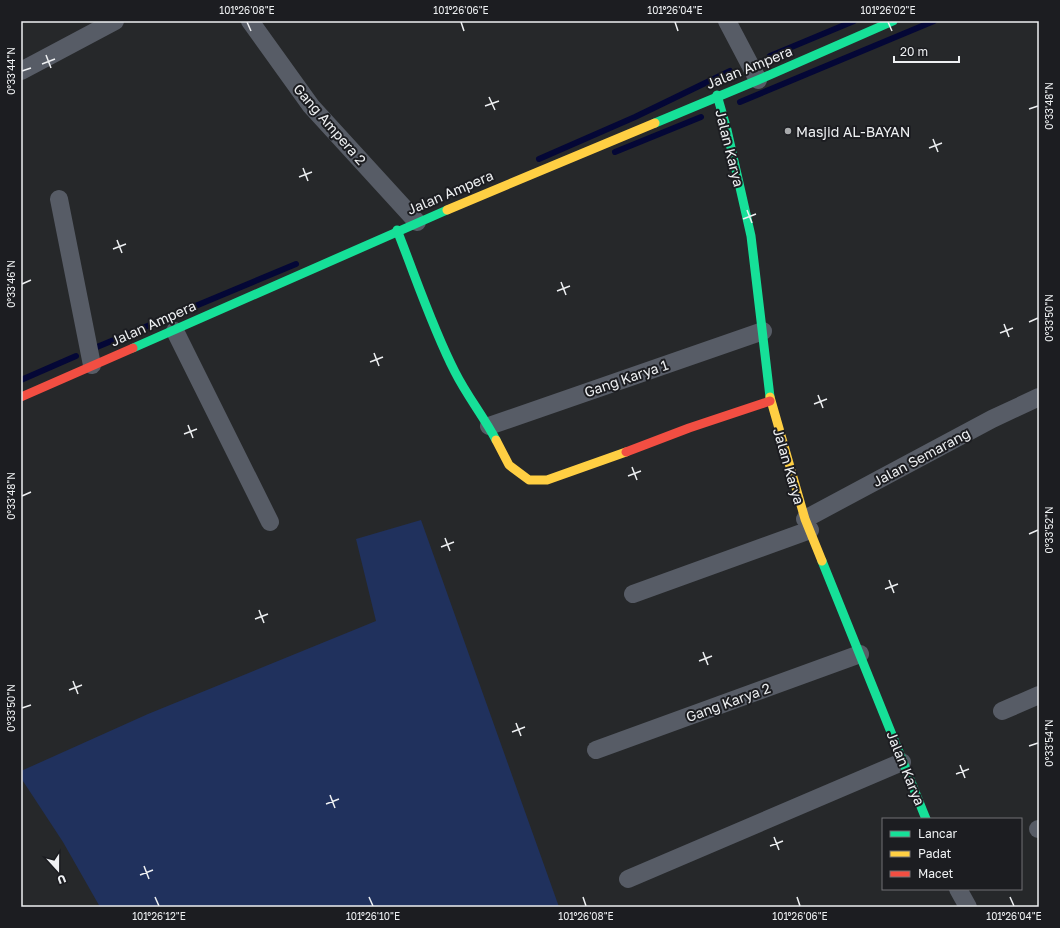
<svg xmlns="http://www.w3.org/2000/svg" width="1060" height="928" font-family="'Golos Text',sans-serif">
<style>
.green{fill:#20315d}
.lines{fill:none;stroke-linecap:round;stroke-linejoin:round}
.stream{stroke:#040736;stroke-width:6}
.street{stroke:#575c66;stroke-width:18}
.fast{stroke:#16e098;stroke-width:9}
.slow{stroke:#ffcf43;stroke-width:9}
.jam{stroke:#f24e42;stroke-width:9}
.ticks{fill:none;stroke:#eef0f2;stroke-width:1.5}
.poi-dot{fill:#a8aaac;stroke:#1c1d21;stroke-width:1.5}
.labels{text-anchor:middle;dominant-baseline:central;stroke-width:4;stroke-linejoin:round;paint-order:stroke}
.street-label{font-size:14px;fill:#eef0f2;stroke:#1c1d21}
.poi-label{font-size:14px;fill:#eef0f2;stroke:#1c1d21;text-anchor:start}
.neatline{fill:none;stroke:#eef0f2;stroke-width:1.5}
.ticks-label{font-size:10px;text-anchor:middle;fill:#eef0f2}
</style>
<rect width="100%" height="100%" fill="#26282a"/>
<path class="green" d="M421,520L559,907H100L63,842L21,778V771L148,714L376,621L356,539Z"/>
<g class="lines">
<g class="stream">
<path d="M770,56L854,21"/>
<path d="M740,102L934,21"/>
<path d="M615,152L701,117"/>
<path d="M539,159L635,117L730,71"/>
<path d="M97,347L296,264"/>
<path d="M21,380L76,356"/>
</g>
<g class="street">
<path d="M250,21L311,106L417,222"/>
<path d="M727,21L758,80"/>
<path d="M21,71L115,21"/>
<path d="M59,199L92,365"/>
<path d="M175,331L270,522"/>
<path d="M489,426L763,331"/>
<path d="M805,519L992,419L1039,397"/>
<path d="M633,594L810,530"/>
<path d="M1002,711L1039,695"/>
<path d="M596,750L860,654"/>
<path d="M1038,829H1039"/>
<path d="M628,879L902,762"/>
<path d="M958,889L968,907"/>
</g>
<g class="fast">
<path d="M717,95L727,130L751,236L770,397"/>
<path d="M655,123L758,80L893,21"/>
<path d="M397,230C416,278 432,327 455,372C467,396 484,417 496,440"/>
<path d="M133,348L447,210"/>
<path d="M822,561L926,819"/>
</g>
<g class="slow">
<path d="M447,210L655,123"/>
<path d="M770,397L805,519L822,561"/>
<path d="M496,440L509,465L529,480H547L626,452"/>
</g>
<g class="jam">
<path d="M21,397L133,348"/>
<path d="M626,452L689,428L770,401"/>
</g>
</g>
<path class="ticks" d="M247,22L251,31M461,22L464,31M675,22L678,31M888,22L892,31M46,55L51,68M42,64L55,59M22,71L31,68M489,97L495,110M485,106L499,101M1029,109L1038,106M933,139L938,152M929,148L942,143M303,168L308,181M299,177L312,172M747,210L752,223M743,219L756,214M117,240L122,253M113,249L126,244M561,282L566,295M22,284L31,280M557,291L570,286M1029,322L1038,318M1004,324L1009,337M1000,333L1013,328M374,353L379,366M370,362L383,357M818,395L823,408M814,404L827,399M188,425L193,438M184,434L197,429M632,467L637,480M628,476L641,471M22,496L31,492M1029,534L1038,530M445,538L450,551M441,547L454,542M889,580L894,593M885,589L898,584M259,610L264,623M255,619L268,614M703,652L708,665M699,661L712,656M73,681L78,694M69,690L82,685M22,708L31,705M516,723L521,736M512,732L525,727M1029,746L1038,743M960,765L965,778M956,774L969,769M330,795L335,808M326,804L339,799M774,837L779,850M770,846L783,841M144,866L149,879M140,875L153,870M155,897L159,906M369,897L373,906M583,897L586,906M797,897L800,906M1010,897L1014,906"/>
<circle class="poi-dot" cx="788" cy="131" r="4"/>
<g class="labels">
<g class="street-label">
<text transform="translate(749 67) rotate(-22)">Jalan Ampera</text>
<text transform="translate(330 124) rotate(49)">Gang Ampera 2</text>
<text transform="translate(730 148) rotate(76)">Jalan Karya</text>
<text transform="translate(450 192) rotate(-23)">Jalan Ampera</text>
<text transform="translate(153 323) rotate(-24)">Jalan Ampera</text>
<text transform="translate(626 378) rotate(-19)">Gang Karya 1</text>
<text transform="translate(921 457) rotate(-28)">Jalan Semarang</text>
<text transform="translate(789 466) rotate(74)">Jalan Karya</text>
<text transform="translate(728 702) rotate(-20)">Gang Karya 2</text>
<text transform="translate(906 768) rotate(68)">Jalan Karya</text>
</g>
<g class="poi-label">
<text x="796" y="131">Masjid AL-BAYAN</text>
</g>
</g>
<rect width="1060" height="928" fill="none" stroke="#1c1d21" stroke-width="44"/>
<rect x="882" y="818" width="140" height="72" fill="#1c1d21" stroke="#707175"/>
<rect x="890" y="831" width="20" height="6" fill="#16e098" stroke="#707175"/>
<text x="918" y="838" font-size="12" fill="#eef0f2">Lancar</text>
<rect x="890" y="851" width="20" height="6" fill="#ffcf43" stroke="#707175"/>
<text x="918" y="858" font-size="12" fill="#eef0f2">Padat</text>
<rect x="890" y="871" width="20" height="6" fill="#f24e42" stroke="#707175"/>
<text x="918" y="878" font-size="12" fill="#eef0f2">Macet</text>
<g transform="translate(58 870) rotate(159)" stroke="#1c1d21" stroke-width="3" paint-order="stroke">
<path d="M0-3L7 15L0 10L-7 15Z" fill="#eef0f2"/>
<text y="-6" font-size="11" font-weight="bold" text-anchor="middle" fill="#eef0f2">U</text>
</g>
<path d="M894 56v6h65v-6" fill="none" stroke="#eef0f2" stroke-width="2"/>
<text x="900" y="56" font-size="12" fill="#eef0f2" stroke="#1c1d21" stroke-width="3" paint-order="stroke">20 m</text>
<rect x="22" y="22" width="1016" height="884" class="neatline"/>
<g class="ticks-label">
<text x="247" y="14">101°26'08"E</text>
<text x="461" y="14">101°26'06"E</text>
<text x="675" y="14">101°26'04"E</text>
<text x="888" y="14">101°26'02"E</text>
<text transform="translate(11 71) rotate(-90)" y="4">0°33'44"N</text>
<text transform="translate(1049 106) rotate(-90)" y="4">0°33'48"N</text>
<text transform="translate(11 284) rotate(-90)" y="4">0°33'46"N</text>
<text transform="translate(1049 318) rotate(-90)" y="4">0°33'50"N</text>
<text transform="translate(11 496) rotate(-90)" y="4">0°33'48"N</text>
<text transform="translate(1049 530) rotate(-90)" y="4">0°33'52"N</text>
<text transform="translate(11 708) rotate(-90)" y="4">0°33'50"N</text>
<text transform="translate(1049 743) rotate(-90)" y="4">0°33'54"N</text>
<text x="159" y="920">101°26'12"E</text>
<text x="373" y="920">101°26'10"E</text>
<text x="586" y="920">101°26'08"E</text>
<text x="800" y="920">101°26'06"E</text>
<text x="1014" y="920">101°26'04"E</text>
</g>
</svg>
